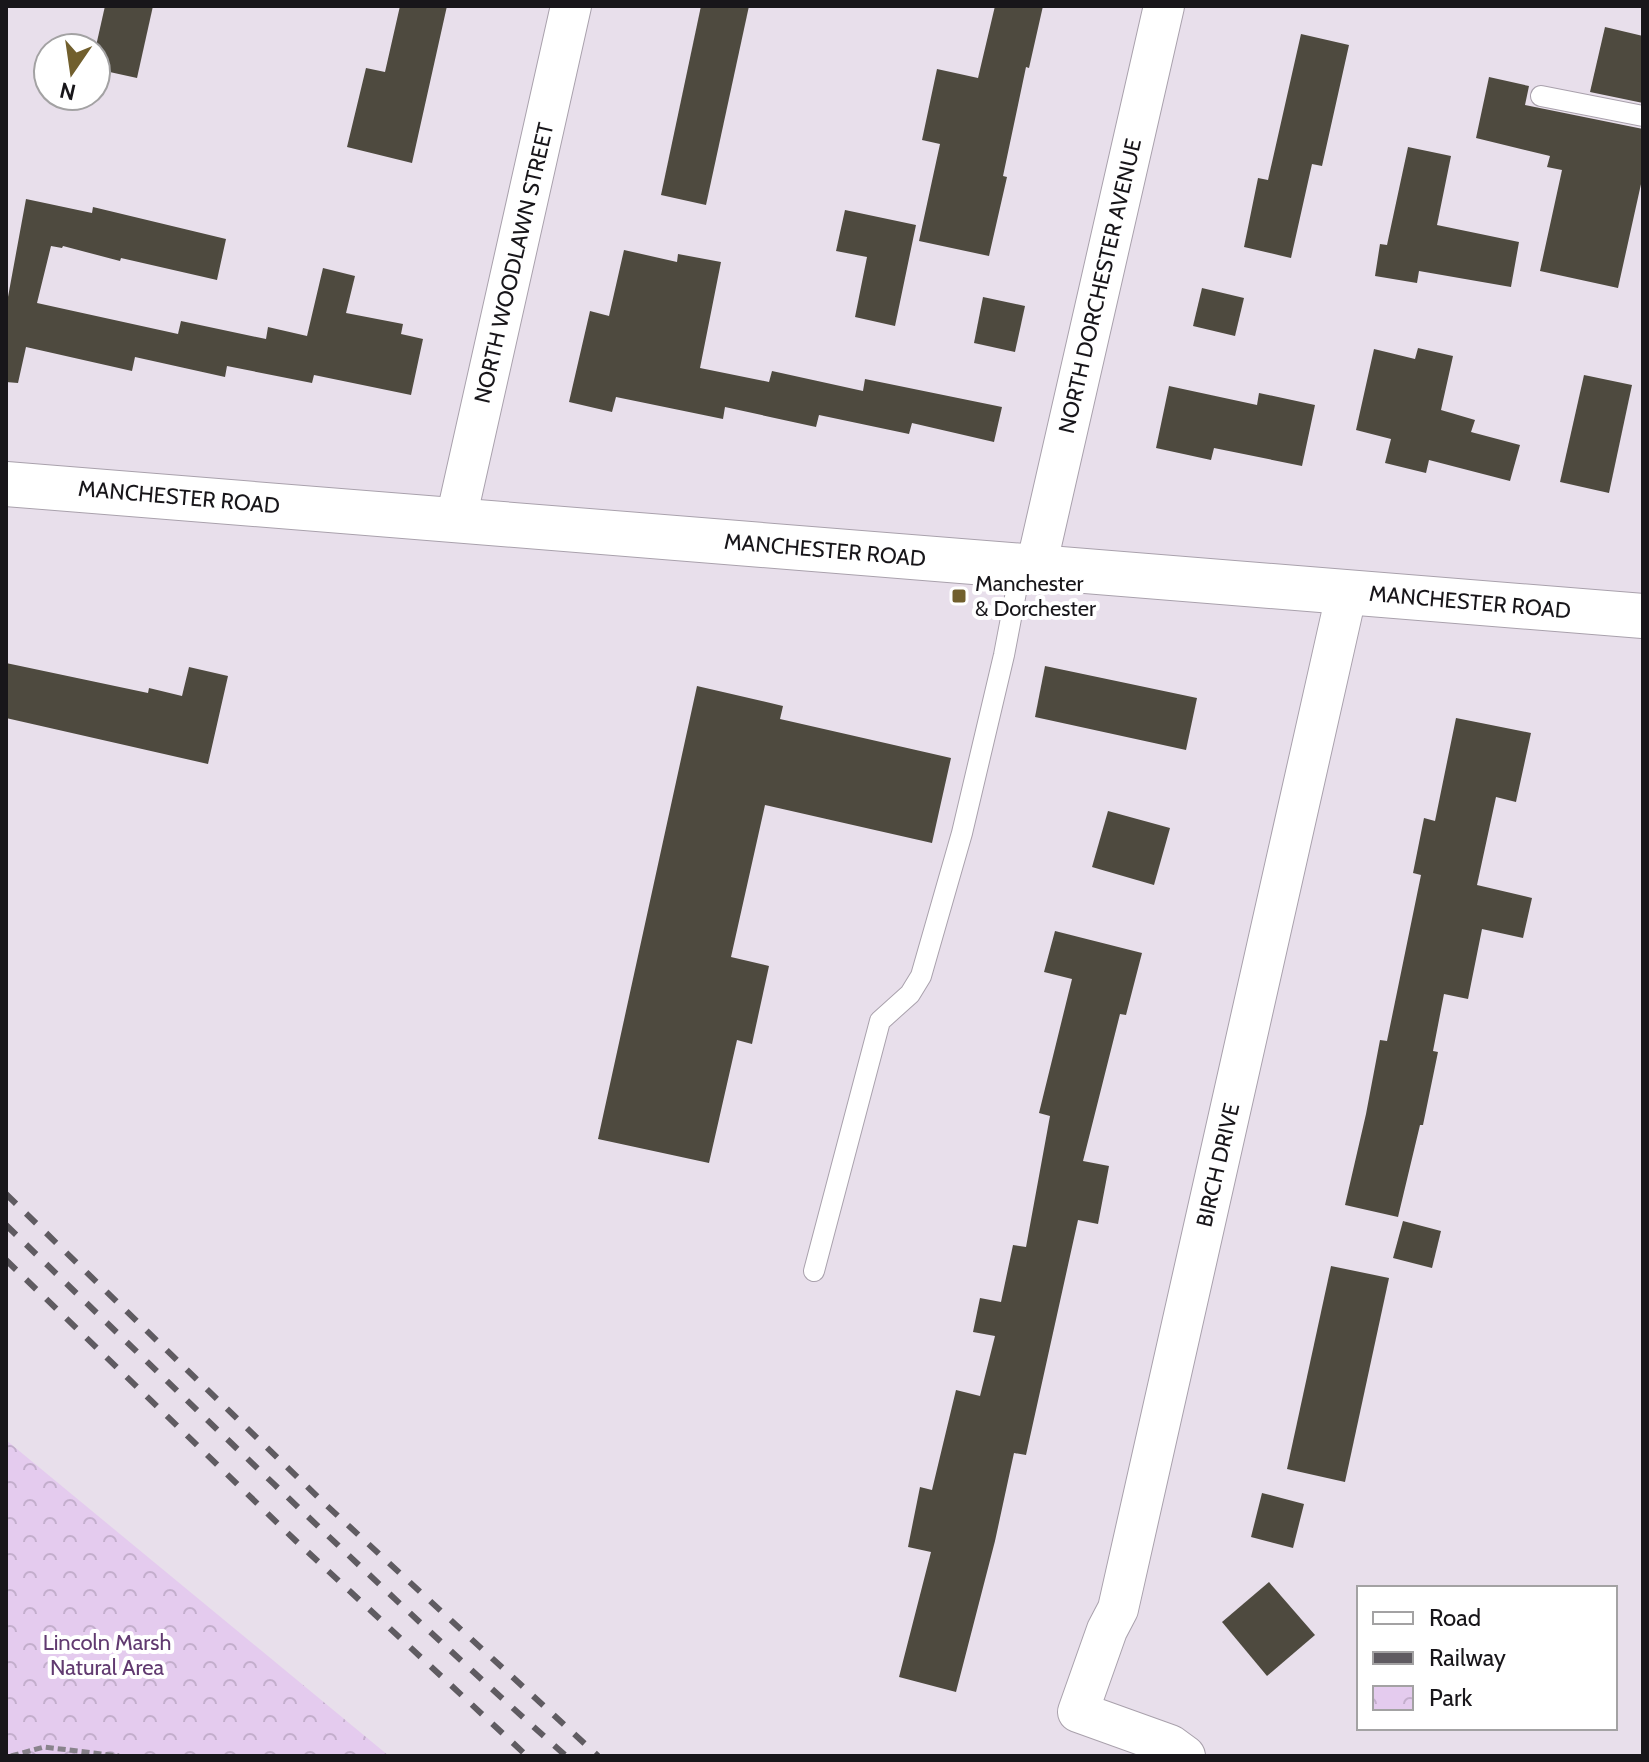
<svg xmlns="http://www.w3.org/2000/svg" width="1649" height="1762" font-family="Cabin,sans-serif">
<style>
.park{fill:url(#park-crowns)}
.building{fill:#4e4a3f}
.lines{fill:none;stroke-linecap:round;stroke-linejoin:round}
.service-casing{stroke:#a9a1ac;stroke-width:22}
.minor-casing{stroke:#a9a1ac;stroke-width:42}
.tertiary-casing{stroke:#a9a1ac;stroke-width:46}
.path{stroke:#89838c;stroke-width:5;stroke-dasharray:8 4;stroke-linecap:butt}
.service{stroke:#fff;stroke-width:20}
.minor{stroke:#fff;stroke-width:40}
.tertiary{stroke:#fff;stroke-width:44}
.rail{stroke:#5f5b61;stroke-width:6;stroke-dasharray:14 14;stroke-linecap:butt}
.poi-dot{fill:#715f2d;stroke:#fff;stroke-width:3}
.labels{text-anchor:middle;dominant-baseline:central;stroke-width:8;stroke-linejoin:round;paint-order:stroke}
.street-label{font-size:22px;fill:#18161a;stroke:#fff}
.poi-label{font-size:22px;fill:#18161a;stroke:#fff;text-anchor:start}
.park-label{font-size:22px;fill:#613a70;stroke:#fff}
</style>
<defs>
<pattern id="park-crowns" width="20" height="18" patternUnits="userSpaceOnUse" patternTransform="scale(2)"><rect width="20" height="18" fill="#e4cbee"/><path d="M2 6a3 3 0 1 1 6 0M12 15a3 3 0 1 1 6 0" fill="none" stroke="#c3aecc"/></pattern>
</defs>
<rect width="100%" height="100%" fill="#e8dfeb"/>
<path class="park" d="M6,1440L389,1756H6Z"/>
<g class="building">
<path d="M105,6H153L137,78L96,69V46Z"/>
<path d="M400,6H447L412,163L347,147L366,68L385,72Z"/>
<path d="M701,6H749L706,205L661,195Z"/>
<path d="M995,6H1043L1029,68L1026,67L1003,176L1007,177L989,256L919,241L940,144L922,140L937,69L978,78Z"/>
<path d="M1605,27L1643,36V103L1590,92Z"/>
<path d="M1301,34L1349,45L1322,166L1312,164L1291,258L1244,247L1258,178L1268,180Z"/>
<path d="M1489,77L1529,86L1525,105L1643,129V175L1618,288L1540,271L1562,170L1547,167L1550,156L1476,138Z"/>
<path d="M1408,147L1451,156L1437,225L1519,242L1511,287L1419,271L1417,283L1375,276L1380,244L1387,245Z"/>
<path d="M26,199L92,213L93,207L226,239L217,280L121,258L120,261L63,246L62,248L51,246L37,303L178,334L181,321L266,339L268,327L307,336L323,268L355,276L346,313L403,324L401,334L423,339L411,395L314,375L312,383L227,366L225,377L135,357L132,371L26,347L18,383L6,382V297H8Z"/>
<path d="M845,210L916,225L895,326L855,317L867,257L836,251Z"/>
<path d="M624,250L677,262L678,254L721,262L700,368L769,382L772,371L863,391L865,379L1002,407L994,442L912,423L909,434L819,415L816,427L725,407L723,419L616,397L612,412L569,402L590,311L609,316Z"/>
<path d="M1202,288L1244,298L1235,336L1193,326Z"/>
<path d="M983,297L1025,306L1015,352L974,343Z"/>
<path d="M1418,348L1453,356L1441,410L1475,420L1471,432L1520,445L1510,481L1429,460L1426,473L1385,463L1391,439L1356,430L1374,349L1415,359Z"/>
<path d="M1584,375L1632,385L1609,493L1560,482Z"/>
<path d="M1169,386L1257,405L1259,393L1315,405L1302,466L1214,448L1211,460L1156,448Z"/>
<path d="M6,663L148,693L149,688L182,696L189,667L228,676L208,764L6,718Z"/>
<path d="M1045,666L1197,698L1186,750L1035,717Z"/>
<path d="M697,686L783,706L780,719L951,758L932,843L765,805L731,957L769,966L752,1044L737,1040L709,1163L598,1139Z"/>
<path d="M1456,718L1531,733L1516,802L1496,797L1477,885L1532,898L1523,938L1482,929L1468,999L1444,994L1433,1051L1438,1052L1423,1125H1420L1398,1217L1345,1205L1366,1114L1380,1040L1387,1041L1421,875L1413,873L1424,818L1435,821Z"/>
<path d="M1108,811L1170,828L1154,885L1092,867Z"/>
<path d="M1055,931L1142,953L1126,1015L1120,1014L1083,1161L1109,1166L1098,1224L1078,1220L1026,1455L1014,1453L995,1541L956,1692L899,1677L931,1552L908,1547L920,1487L932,1490L956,1390L980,1396L995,1336L973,1332L980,1298L1001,1302L1013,1245L1026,1247L1050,1116L1039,1113L1072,979L1044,972Z"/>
<path d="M1403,1221L1441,1231L1432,1268L1393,1258Z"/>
<path d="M1331,1266L1389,1278L1345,1482L1287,1469Z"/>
<path d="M1262,1493L1304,1504L1293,1548L1251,1537Z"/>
<path d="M1269,1582L1315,1635L1267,1676L1222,1622Z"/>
</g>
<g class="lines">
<defs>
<g id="service">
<path d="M1541,96L1643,116"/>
<path d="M814,1271L880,1021L910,994L921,976L962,833L1004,655L1021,566"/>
</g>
<g id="minor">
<path d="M456,519L571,6"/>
<path d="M1036,567L1164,6"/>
<path d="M1185,1756L1170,1745L1078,1712L1107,1630L1118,1609L1347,591"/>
</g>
<path id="tertiary" d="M6,484L1643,616"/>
</defs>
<use href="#service" class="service-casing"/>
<use href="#minor" class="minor-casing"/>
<use href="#tertiary" class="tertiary-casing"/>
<path class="path" d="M11,1756L44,1747L119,1756"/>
<use href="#service" class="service"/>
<use href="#minor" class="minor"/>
<use href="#tertiary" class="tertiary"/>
<g class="rail">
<path d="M6,1194L324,1503L598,1756"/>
<path d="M6,1225C191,1404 374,1584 566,1756"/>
<path d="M6,1260L296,1541L527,1756"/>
</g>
</g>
<rect class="poi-dot" x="951" y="588" width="16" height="16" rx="4"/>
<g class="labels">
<g class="street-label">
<text transform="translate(514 263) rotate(-77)">NORTH WOODLAWN STREET</text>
<text transform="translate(1100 286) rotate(-77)">NORTH DORCHESTER AVENUE</text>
<text transform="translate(179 497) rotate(5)">MANCHESTER ROAD</text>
<text transform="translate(825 550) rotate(5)">MANCHESTER ROAD</text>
<text transform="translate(1470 602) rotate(5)">MANCHESTER ROAD</text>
<text transform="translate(1218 1165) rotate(-77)">BIRCH DRIVE</text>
</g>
<g class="poi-label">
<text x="975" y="583">Manchester<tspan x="975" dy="25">&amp; Dorchester</tspan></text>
</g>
<g class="park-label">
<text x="107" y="1642">Lincoln Marsh<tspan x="107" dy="25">Natural Area</tspan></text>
</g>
</g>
<rect width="1649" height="1762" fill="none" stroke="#18161a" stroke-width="16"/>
<rect x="1357" y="1586" width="260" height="144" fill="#ffffff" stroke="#a3a2a3" stroke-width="2"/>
<rect x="1373" y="1612" width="40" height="12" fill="#ffffff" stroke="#a3a2a3" stroke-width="2"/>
<text x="1429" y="1626" font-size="24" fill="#18161a">Road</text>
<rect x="1373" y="1652" width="40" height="12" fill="#5f5b61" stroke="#a3a2a3" stroke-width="2"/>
<text x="1429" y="1666" font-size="24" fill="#18161a">Railway</text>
<rect x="1373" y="1686" width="40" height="24" fill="url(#park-crowns)" stroke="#a3a2a3" stroke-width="2"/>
<text x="1429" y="1706" font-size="24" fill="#18161a">Park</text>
<g transform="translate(72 72) rotate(193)"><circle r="38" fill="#ffffff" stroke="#a3a2a3" stroke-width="2"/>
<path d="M0-6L14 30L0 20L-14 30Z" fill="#715f2d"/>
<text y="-12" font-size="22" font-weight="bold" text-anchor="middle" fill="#18161a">N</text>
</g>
</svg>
